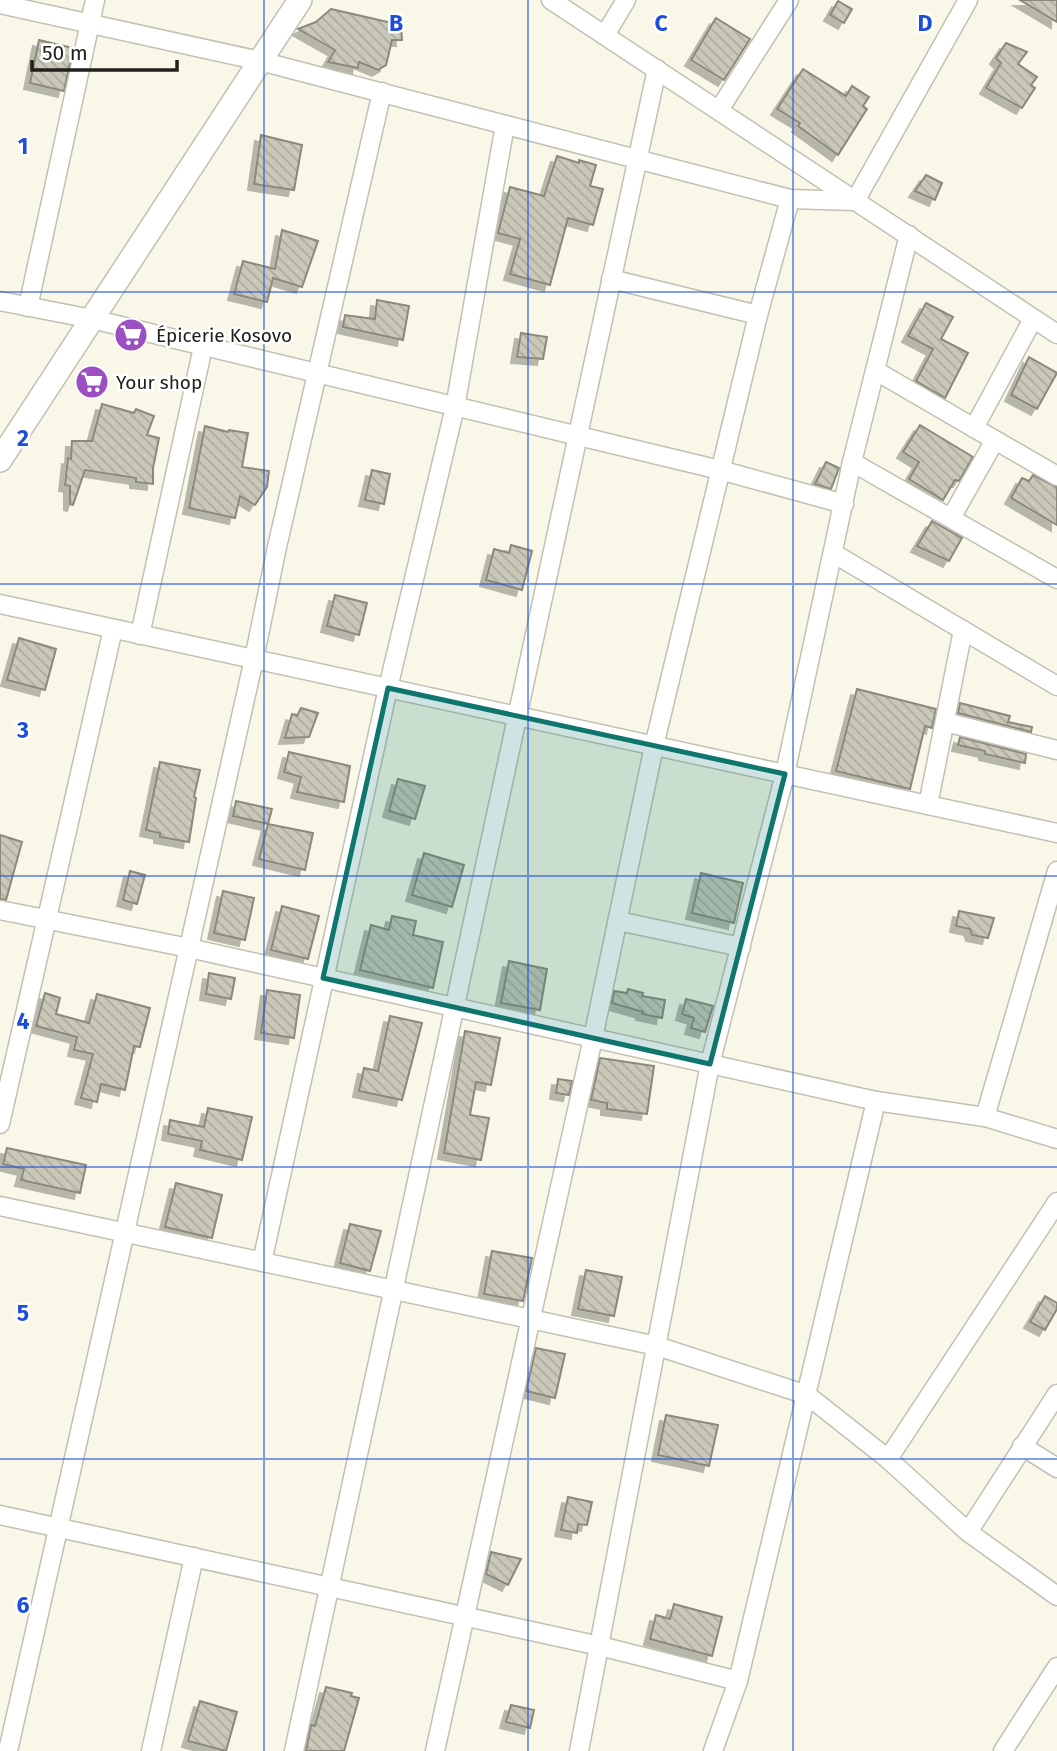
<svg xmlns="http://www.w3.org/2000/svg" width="1057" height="1751" font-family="'Fira Sans',sans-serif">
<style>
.building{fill:url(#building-back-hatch);stroke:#8b897b;stroke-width:2;filter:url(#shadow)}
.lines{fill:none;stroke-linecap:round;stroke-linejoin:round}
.minor-casing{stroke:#c2c0b2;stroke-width:21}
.tertiary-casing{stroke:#c2c0b2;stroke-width:26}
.minor{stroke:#fff;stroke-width:18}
.tertiary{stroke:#fff;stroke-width:23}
.marked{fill:#0f766e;fill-opacity:0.2;stroke:#0f766e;stroke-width:5;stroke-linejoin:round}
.grid{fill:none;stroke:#1d4ed8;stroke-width:2;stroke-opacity:0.55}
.labels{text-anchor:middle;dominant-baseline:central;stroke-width:5;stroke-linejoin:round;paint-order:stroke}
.poi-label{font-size:19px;fill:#21201b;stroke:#fff;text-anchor:start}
.grid-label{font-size:23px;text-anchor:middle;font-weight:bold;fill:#1d4ed8;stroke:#fff;stroke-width:5;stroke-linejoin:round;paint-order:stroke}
</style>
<defs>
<pattern id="building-back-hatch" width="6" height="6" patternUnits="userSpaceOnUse" patternTransform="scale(1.75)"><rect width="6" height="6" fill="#c9c8b9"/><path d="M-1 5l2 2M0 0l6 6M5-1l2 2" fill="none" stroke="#acac9e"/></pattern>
<filter id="shadow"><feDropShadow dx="-6" dy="6" stdDeviation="0" flood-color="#0004"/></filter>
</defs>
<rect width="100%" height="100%" fill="#f9f8e8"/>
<g class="building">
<path d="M1020,0H1057V22Z"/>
<path d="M838,1L852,9L844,23L830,15Z"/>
<path d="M331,9L401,25L402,40H392L386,65L378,70L359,62L358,68L328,62L335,50L298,29L316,22Z"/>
<path d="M716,18L750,39L724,80L691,60Z"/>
<path d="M39,40L73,48L64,91L30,83Z"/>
<path d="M1006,43L1027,52L1018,64L1037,77L1031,85L1035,88L1022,108L986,88L1001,63L996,58Z"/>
<path d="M803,69L846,96L852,86L869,97L863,106L867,109L838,155L798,126L800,123L777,109Z"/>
<path d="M261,135L302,145L294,190L254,184Z"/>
<path d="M557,156L579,163V160L596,165L590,186L603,189L593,225L568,218L550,285L510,274L520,239L498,233L510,187L544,196Z"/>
<path d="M926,175L942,183L935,200L915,191Z"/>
<path d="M282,230L318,241L302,287L273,278L267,302L234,294L243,261L275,269Z"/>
<path d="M377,300L409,306L403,340L343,327L345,315L375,319Z"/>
<path d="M926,303L953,317L941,339L968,353L945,398L916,381L933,349L908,336Z"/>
<path d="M521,333L547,337L543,359L517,357Z"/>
<path d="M1029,357L1057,373L1037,409L1011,395Z"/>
<path d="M102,404L134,413L136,409L154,416L147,435L159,438L153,468V484L136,482V478L85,470L73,505L70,504V486L65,485L68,458L71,459L72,441H92Z"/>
<path d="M920,425L973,457L959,481L955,480L943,500L909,479L919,462L903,452Z"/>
<path d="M205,426L228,432L229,430L248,433L242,467L269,471L267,487L255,505L240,496L235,518L189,508Z"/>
<path d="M826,462L839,468L831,489L815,484Z"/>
<path d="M372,470L390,474L384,504L365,500Z"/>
<path d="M1033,475L1057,487V525L1011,498L1022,478L1029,481Z"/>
<path d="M932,521L962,538L949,561L917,546Z"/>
<path d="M511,545L532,551L522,590L486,580L494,549L509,553Z"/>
<path d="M335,595L367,603L359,635L327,626Z"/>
<path d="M19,638L56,649L45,690L7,680Z"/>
<path d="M857,689L936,709L932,728L925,726L910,789L836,771Z"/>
<path d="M960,703L1010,716L1008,722L1032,727L1031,732L958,713Z"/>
<path d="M301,708L318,713L309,737L285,738L292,714L297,716Z"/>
<path d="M960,737L1026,754L1025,763L985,754V751L958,745Z"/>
<path d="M289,752L350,766L344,802L297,792L301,777L284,772Z"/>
<path d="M160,762L200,770L194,797L196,798L189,842L160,837V833L146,830Z"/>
<path d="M398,779L425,786L415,819L389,811Z"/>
<path d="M236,801L272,809L268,824L233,816Z"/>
<path d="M268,824L313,833L305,870L259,859Z"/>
<path d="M0,835L22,842L6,900L0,899Z"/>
<path d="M424,853L464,865L452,907L412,895Z"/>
<path d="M130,871L145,875L137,904L123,900Z"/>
<path d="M701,873L743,883L734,923L692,913Z"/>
<path d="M223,891L254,898L245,940L214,933Z"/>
<path d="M282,906L319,916L308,959L271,950Z"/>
<path d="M959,911L994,918L988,938L972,935L970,929L956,926Z"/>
<path d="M392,916L416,921L413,935L443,942L433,988L360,970L371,925L389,930Z"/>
<path d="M509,961L547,969L540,1010L501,1003Z"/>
<path d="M209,973L235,978L231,999L206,994Z"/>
<path d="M628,989L643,993L642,996L665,1000L662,1018L642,1014L643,1012L612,1003L614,991L627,993Z"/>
<path d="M267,990L300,995L294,1038L261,1033Z"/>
<path d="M45,993L60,998L56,1014L89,1023L97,994L150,1008L140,1047L134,1046L125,1090L101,1084L97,1102L81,1098L93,1054L74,1050L77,1037L36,1026Z"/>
<path d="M686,999L713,1006L705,1032L691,1028L694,1018L682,1014Z"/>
<path d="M390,1016L422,1023L402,1100L359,1091L364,1068L378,1071Z"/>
<path d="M465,1031L500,1038L491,1085L476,1082L470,1115L489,1118L481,1160L444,1153Z"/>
<path d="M600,1058L654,1066L647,1114L607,1109V1103L591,1100Z"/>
<path d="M558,1079L572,1081L569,1095L556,1093Z"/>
<path d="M208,1108L252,1117L242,1160L200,1150L202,1141L168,1134L170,1120L204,1127Z"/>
<path d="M7,1148L86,1165L80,1193L21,1180L24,1169L3,1164Z"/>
<path d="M176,1183L222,1195L212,1238L165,1227Z"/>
<path d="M350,1224L381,1231L370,1271L340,1263Z"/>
<path d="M492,1251L532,1258L523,1301L484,1294Z"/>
<path d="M586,1270L622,1277L614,1316L578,1309Z"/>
<path d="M1045,1296L1057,1303V1309L1045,1330L1030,1322Z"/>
<path d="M536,1348L565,1354L555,1398L526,1391Z"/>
<path d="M666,1415L718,1425L709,1466L658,1455Z"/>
<path d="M568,1497L592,1502L587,1525L578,1524L577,1533L561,1530Z"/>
<path d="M491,1552L521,1559L508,1585L486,1574Z"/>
<path d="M674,1604L722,1617L712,1656L650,1639L656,1615L670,1619Z"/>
<path d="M326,1687L352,1693L351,1696L359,1698L344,1751H306L311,1725L315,1726Z"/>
<path d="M200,1701L237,1712L226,1751L188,1741Z"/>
<path d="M511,1705L534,1710L530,1728L506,1722Z"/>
</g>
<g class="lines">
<defs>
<g id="minor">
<path d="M551,0L1057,334"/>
<path d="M0,4L260,61L790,199L855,201L968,0"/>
<path d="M605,35L626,0"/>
<path d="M719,110L789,0"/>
<path d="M611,279L758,315"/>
<path d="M0,301L92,319L720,470L844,504"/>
<path d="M28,307L95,0"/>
<path d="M876,371L1057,476"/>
<path d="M974,428L1033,319"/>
<path d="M852,462L1057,579"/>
<path d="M951,518L995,440"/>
<path d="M833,553L1057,686"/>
<path d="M0,604L1057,833"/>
<path d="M140,635L203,347"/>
<path d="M945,722L1057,750"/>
<path d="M928,805L963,630"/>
<path d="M0,910L189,948L876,1101L985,1117L1057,1139"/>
<path d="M618,921L741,947"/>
<path d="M985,1117L1057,871"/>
<path d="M0,1124L113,629"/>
<path d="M0,1206L657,1346L807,1395L888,1459L968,1532L1057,1596"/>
<path d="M262,1262L388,688L455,407L505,125"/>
<path d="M1022,1446L1057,1468"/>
<path d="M888,1459L1057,1202"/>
<path d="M0,1515L600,1646L738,1681L713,1751"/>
<path d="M968,1532L1057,1394"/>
<path d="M738,1681L876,1101"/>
<path d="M8,1751L254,659L277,547L382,92"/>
<path d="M151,1751L194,1557"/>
<path d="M294,1751L657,69"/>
<path d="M435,1751L593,1038L654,746L758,315L790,199"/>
<path d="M579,1751L710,1064L785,774L852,462L909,235"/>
<path d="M1003,1751L1057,1667"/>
</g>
<path id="tertiary" d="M0,460L300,0"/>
</defs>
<use href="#minor" class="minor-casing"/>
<use href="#tertiary" class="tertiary-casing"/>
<use href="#minor" class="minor"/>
<use href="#tertiary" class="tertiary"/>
</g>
<path class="marked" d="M388,688L785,774L710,1064L323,978Z"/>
<path class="grid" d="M264,0V1751M528,0V1751M793,0V1751M0,292H1057M0,584H1057M0,876H1057M0,1167H1057M0,1459H1057"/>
<defs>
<symbol id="supermarket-disc" viewBox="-11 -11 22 22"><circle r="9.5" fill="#9b4fc1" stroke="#fff"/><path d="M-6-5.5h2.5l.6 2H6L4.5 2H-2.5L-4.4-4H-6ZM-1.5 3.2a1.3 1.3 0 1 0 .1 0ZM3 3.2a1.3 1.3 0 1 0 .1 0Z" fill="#fff"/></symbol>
</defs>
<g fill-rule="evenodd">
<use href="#supermarket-disc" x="112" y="316" width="38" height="38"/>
<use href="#supermarket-disc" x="73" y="363" width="38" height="38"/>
</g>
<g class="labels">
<g class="poi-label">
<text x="156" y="335">Épicerie Kosovo</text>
<text x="116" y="382">Your shop</text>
</g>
</g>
<g class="grid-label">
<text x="396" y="31">B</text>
<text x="661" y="31">C</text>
<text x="925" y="31">D</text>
<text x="23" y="154">1</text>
<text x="23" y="446">2</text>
<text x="23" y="738">3</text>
<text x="23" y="1029">4</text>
<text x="23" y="1321">5</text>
<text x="23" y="1613">6</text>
</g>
<path d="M32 60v10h145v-10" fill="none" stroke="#21201b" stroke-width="3.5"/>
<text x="42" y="60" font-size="21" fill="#21201b" stroke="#ffffff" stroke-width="5" paint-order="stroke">50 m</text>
</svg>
